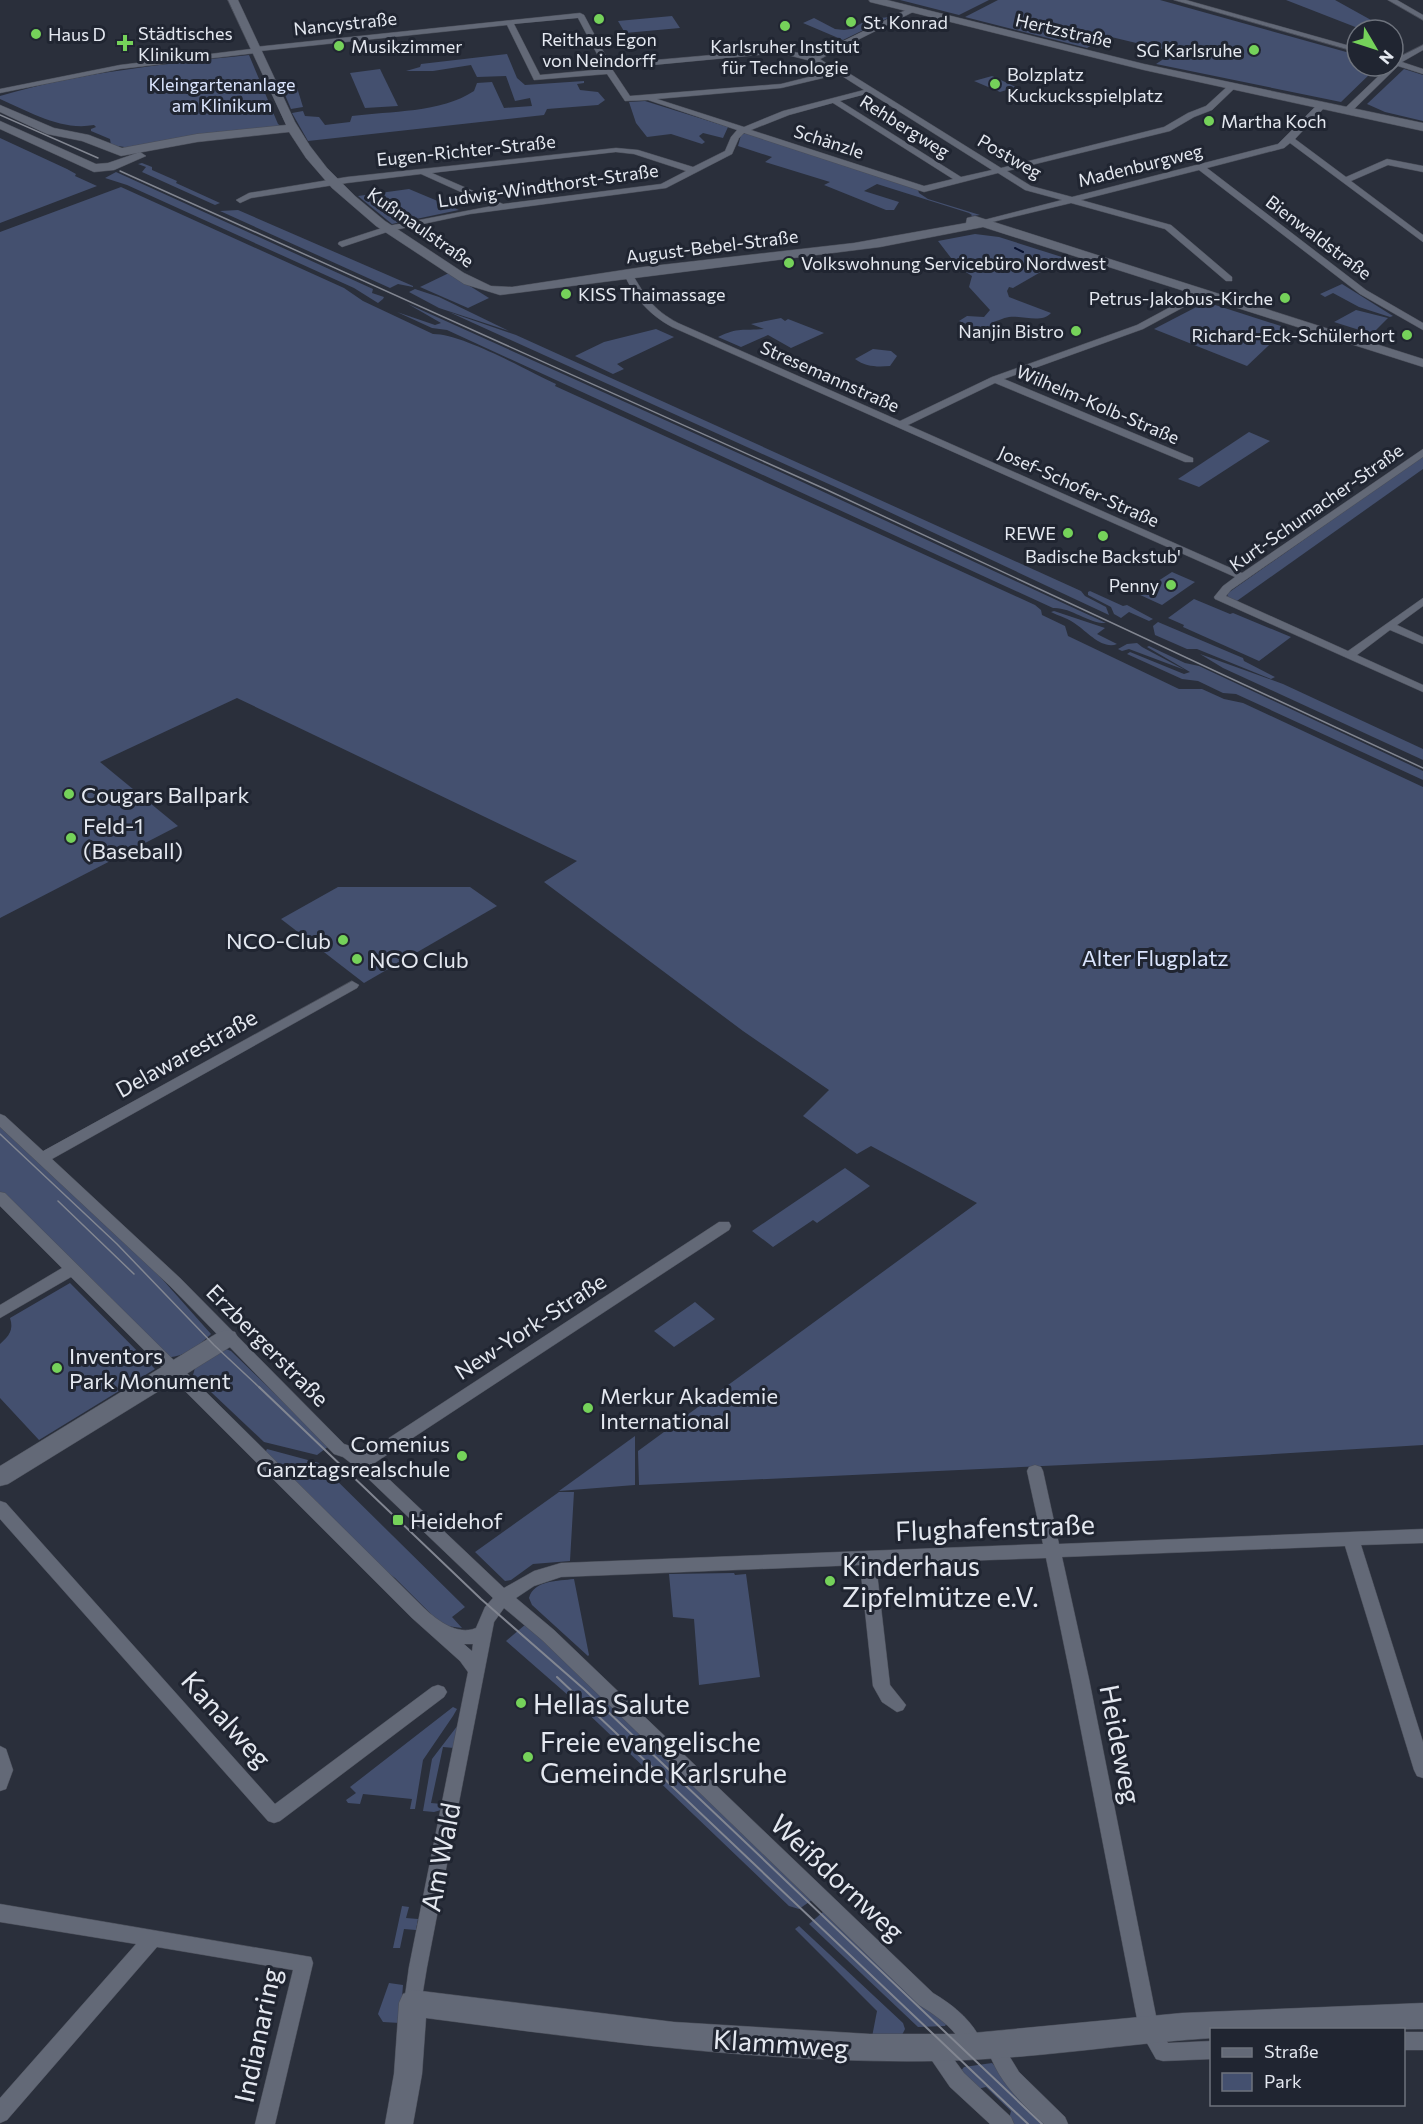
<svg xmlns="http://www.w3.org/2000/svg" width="1423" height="2124" font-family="Commissioner,sans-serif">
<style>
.green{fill:#44506f}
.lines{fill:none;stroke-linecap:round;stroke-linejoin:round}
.stream{stroke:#0a122f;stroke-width:2}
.street-casing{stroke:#494d58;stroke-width:1}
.secondary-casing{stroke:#494d58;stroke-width:1}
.street{fill:#636977;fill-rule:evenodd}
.secondary{fill:#636977;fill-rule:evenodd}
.tram-far1{stroke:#828691;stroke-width:1.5}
.tram{stroke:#828691;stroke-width:2}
.poi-dot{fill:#75d25a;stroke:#202531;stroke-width:2}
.labels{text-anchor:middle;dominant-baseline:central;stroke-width:6;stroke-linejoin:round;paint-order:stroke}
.far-poi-label{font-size:18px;fill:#e4e8f0;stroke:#202531;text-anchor:start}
.far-street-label{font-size:18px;fill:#e4e8f0;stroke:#202531}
.far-park-label{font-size:18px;fill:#dae4fd;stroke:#202531}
.poi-label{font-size:22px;fill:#e4e8f0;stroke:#202531;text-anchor:start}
.park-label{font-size:22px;fill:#dae4fd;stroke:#202531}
.street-label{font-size:22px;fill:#e4e8f0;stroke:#202531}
.near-street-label{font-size:27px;fill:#e4e8f0;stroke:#202531}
.near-poi-label{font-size:27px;fill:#e4e8f0;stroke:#202531;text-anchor:start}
</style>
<rect width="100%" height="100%" fill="#2a2f3b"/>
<g class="green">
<path d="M900,0H989L959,15Z"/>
<path d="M998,0H1160L1357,55V66H1366L1363,68L1373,71L1341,102L1156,64L1174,52L1107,36L1087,48L965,17Z"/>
<path d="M1286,0H1335L1389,30H1363Z"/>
<path d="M672,16L680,28L625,33L618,21Z"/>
<path d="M890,17L843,40L803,23L814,18L835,29L844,30L851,29L869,19Z"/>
<path d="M507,54L517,78L525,85L584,81V83L577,84L580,90L598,92L605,100L598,105L547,109L544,115L308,141L292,113L303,111L305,116L319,117L325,125L350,122L352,116C390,111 441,113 474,91L477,83L492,82L504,108L532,106L530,98L515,101L506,76L477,77L471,65L433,71H406L420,67L421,64Z"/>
<path d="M249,55L278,124L281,126L131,148L111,145L110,139L91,131V129L96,127L94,125C61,131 30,112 0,99V96C81,72 166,64 249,55Z"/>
<path d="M380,69L398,106L365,108L350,73Z"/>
<path d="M1404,69L1423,75V121L1385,112L1367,104Z"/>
<path d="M992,76L1016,87L1000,92L974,81Z"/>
<path d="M295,81L303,107L291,109L280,83Z"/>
<path d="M645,101L728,127L723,138L703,133L699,136L705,142L702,144L671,134L647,137L636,123L629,102Z"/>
<path d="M746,133L918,190L919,193L928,199L980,215L971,216L972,215L969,213L877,184L864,191L899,202L894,210H886L824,185L830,182L765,162L772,157L738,146L741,135Z"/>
<path d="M0,138L67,169L76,174L75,176L97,186L0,223Z"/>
<path d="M142,163L152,167V170L177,181L176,183L220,203L215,205L142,172L146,167L138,164Z"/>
<path d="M116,172L373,289L372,293L384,297L383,299L378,303L354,288L127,185L105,178Z"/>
<path d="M121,187L344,288L363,301L433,334C463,334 526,370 556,384L555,386L1035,605L1041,610L1042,615L1065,626L1068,636L1179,689H1202L1224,699L1243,703L1423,787V1445L1192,1459L639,1485L638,1451L977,1203L871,1146L857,1154L803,1116L829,1090L743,1031L544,882L577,861L237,698L100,762L178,826L0,918V232Z"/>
<path d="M409,189L459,210L392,224L358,196Z"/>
<path d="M238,210L413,286V287L398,284L390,288L220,211Z"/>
<path d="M975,234L999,237L1065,258L1013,288L1009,287L1007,291L1009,297L1051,313C1041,324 1022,315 1009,317C1003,318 997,321 991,323L1006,330L996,336L959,321L967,316L984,317L990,310L969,287L972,276L958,267L938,241Z"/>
<path d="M449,273L489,298L468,308L420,287Z"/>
<path d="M1342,284L1393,316L1390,317L1359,307L1333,293L1325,297L1320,294Z"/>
<path d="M415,289L439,297L509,331L439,308L409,292Z"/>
<path d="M1206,302L1287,328L1247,366L1154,329Z"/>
<path d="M408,304L800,481L1106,623C1089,624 1071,607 1053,608L447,330L432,328L397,312L435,325L441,323Z"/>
<path d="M1356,310L1388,318L1372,334L1334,322Z"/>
<path d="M449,312L516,335L1081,591L1085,596L1106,607L1109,615L853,495Z"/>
<path d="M781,318L785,321L788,319L824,333L791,348L768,335L741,347L718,337C739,327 742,331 764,329L751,324Z"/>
<path d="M656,329L674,337L617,364L624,369L613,374L575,356L604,342Z"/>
<path d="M873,349L891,351L897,356L890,366C877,367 866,367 855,359Z"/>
<path d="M1249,432L1270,441L1199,487L1178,479Z"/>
<path d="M1423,456V469L1234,603L1227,598L1228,593Z"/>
<path d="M1172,572L1195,582L1162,605L1138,594Z"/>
<path d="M1090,591L1123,606L1127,605L1153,619L1149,621L1129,612L1121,618L1114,614L1111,607L1088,595V592Z"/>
<path d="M1194,599L1230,614L1233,613L1291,637L1259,661L1183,627L1184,625L1168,618Z"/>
<path d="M1054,611L1105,628L1097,634L1117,644C1103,650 1087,632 1077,625C1070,619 1059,616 1051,612Z"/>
<path d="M1158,622L1243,658L1244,661L1275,677L1271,679L1197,649H1187L1155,635L1153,626Z"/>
<path d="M1137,643L1142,647L1185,670L1129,649L1122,651L1118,649L1127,644Z"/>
<path d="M1149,646L1185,663L1199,666L1423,771V780L1236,694L1223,693L1198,681L1182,679L1127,654L1130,652L1184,674L1190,672L1147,647Z"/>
<path d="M1200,654L1283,684L1423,749V760L1223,668Z"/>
<path d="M338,887H470L497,906L364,983L281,919Z"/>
<path d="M0,1125L147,1262L211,1334C200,1345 183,1358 167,1357L0,1192Z"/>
<path d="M845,1168L870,1186L817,1223L813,1220L773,1247L752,1231Z"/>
<path d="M70,1283L155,1369L39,1440L0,1398V1344C9,1336 14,1330 10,1318Z"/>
<path d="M695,1302L715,1319L674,1347L654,1331Z"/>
<path d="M226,1349L231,1351L329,1446L317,1455L264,1442L193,1375L195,1368Z"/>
<path d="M635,1436V1485L559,1491Z"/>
<path d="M267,1449L319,1463L465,1607L452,1617L462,1628L447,1626L439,1622L395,1578L380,1567L264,1455Z"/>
<path d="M559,1492H574L570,1561L533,1564L511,1580L505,1581L475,1552Z"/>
<path d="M734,1573L735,1575L746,1574L760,1677L699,1685L694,1619L673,1617L669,1574Z"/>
<path d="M574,1579L589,1655L588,1656L532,1605L529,1598C534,1580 558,1581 574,1579Z"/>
<path d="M526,1624L812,1900L799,1909L789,1906L577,1703L506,1641Z"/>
<path d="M453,1707L457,1709L453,1716L423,1760L415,1809H410L412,1799L363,1794L360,1804L348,1803L346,1800L356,1793L350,1787Z"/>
<path d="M458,1725L454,1748L443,1747L431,1803L442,1804L441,1810L434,1812L423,1811L432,1759Z"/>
<path d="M402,1906L409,1907L406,1918L418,1919L416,1930L404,1929L400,1948H393Z"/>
<path d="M823,1912H826L949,2020L945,2026L918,2027L809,1924Z"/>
<path d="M799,1926L903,2023L905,2029L902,2035L872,2037L877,2011L795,1929Z"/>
<path d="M389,1983L403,1985L400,2023L383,2022L378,2014Z"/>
<path d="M992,2063L1052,2124H1014L1009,2119L1011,2111L986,2087L977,2089L960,2072L964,2067Z"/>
</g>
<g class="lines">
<path class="stream" d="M1015,248L1023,252"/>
<defs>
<g id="street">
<path d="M1174,0H1186L1357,48V52Z"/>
<path d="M1388,0H1397L1423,15V20Z"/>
<path d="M910,8H913V12L820,59L838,71L847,72L1001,168L1164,127L1188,113L1206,106L1230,84L1237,86L1212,110L1194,117L1170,131L1007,171L1031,186L1072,197L1278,144L1319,103H1325V107L1295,139L1346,177L1387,159L1423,166V172L1388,165L1351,181L1423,235V242L1290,143L1284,148L1207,168L1366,290L1423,323V330L1360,294L1199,170L1081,200L1171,225L1232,277V281H1226L1165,229L1071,203L980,225V221L1062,200L1025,190L998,173L924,192L744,133L739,138L732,154L666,188L470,214L390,231L342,247L338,244L339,242L388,226L492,206L421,174L347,183L251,198L240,203L236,200L249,193L347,177L616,148L638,150L693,167L725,151L731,137L737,130L648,100L625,101L607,74L534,80L507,25L260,51L256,53L120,69L0,93V89L120,65L251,49L255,47L580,13L584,15L610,64L780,49L813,56ZM578,18L605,69L540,75L514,24ZM780,53L811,61L829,72L781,84L630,96L612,69ZM836,75L842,76L864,90L783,111L744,127L657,99L781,88ZM870,93L992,170L961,177L840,101ZM833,103L953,179L924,186L751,130L789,115ZM616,152L634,154L686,171L661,184L503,204L432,173Z"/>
<path d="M1423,45V50L1402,62L1423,69V74L1398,66L1350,113H1344V109L1389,66H1393V60Z"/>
<path d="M625,272H631C646,297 652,309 678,323L900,421L992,377L1137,325L1200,291H1206V295L1143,329L1004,379L1193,458V462H1185L995,383L908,425L1242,573L1423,449V457L1231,590L1226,596L1348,651L1423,598V606L1397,625L1423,637V644L1390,630L1357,655L1423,685V692L1215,599L1214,597L1223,586L1235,577L672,327C648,314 635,298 624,274Z"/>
<path d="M352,981L359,985L357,988L52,1159L180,1278L344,1444L353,1447L363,1455L719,1222H729L731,1226L729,1230L373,1464L504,1588L534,1571L561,1563L1043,1544L1027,1471L1029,1467L1035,1465L1041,1467L1043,1471L1059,1544L1423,1529V1543L1361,1545L1423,1742V1778L1417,1776L1414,1770L1345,1546L1062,1557L1089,1679L1158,2026L1168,2043L1212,2041V2059L1163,2061L1156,2059L1139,2029L1071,1679L1046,1558L876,1564L890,1685L906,1705L903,1710L897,1712L882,1702L873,1686L860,1565L561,1577L534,1586L516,1598L554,1630L933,1993C956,2007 973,2021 984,2046L981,2053L974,2055L967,2053C957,2030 940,2018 919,2005L542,1640L504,1608L494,1622L427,1967L420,2009L413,2012L406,2009L404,2003L409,1967L468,1672L460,1661L412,1618L71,1277L0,1318V1305L62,1268L0,1206V1192L5,1193L424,1608C437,1620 457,1636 476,1628L485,1607L493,1598L356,1467L343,1457L334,1454L170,1286L0,1127V1114L5,1116L43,1151ZM464,1644H473L472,1651Z"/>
<path d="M0,1501L6,1503L275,1804L432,1687L438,1685L444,1687L447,1692L444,1697L280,1821L274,1823L268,1821L0,1519Z"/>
<path d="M0,1746L6,1749L13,1770L6,1789L0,1791Z"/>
<path d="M0,1904L311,1957L313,1963L275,2124H255L293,1970L157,1947L7,2120L0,2123V2098L136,1944L0,1922Z"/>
<rect x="1404" y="2032" width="19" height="18"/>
<path d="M996,2035L1003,2037L1008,2054L1019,2072L1065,2117L1068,2124H1044C1018,2100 996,2079 986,2044L989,2037Z"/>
<path d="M934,2040L941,2042L964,2073L1011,2117L1014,2124H990L950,2087L924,2049L927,2042Z"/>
</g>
<g id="secondary">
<path d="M228,0H238L295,122L310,146L327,168L355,196L385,221L464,273L491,286L512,287L643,267L854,243L966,223L967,218L975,216L1423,359V367L983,227L880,247L500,295L464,284L376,226L332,188L306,158L289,132L197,142L121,156L82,141L47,134L0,112V105L54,128L89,135L122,148L197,134L286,125Z"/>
<path d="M869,0H887L1144,64L1423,123V131L1144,70L870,2Z"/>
<path d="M0,121L96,164L108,163L140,152L146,156L114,170L94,172L0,129Z"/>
<path d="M227,1330L235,1332L238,1338L235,1344L8,1484L0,1486V1466L219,1332Z"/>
<path d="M413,1990L674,2022L870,2034H962L1182,2013L1423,2003V2029L1212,2030V2038C1120,2044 1028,2060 936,2061C765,2064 595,2040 426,2018L422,2074L413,2124H385L394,2074L399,2003L403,1994Z"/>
</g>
</defs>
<use href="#street" class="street-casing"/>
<use href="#secondary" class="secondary-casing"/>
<use href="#street" class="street"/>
<use href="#secondary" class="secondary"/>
<g class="tram-far1">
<path d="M0,115L98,158"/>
<path d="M120,171L825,489L1423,768"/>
<path d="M0,1134L117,1244L214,1345L260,1388"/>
<path d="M58,1201L134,1274"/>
</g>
<g class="tram">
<path d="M259,1387L481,1599L585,1690L1042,2124"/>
<path d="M557,1677L1028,2124"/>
</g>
</g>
<g class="poi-dot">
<circle cx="599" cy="19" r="6"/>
<circle cx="851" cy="22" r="6"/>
<circle cx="785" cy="26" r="6"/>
<circle cx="36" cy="34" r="6"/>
<path d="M122 34h6v6h6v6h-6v6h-6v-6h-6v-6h6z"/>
<circle cx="339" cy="46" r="6"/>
<circle cx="1254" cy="50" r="6"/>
<circle cx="995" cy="84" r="6"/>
<circle cx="1209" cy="121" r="6"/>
<circle cx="789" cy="263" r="6"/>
<circle cx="566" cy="294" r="6"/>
<circle cx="1285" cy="298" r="6"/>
<circle cx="1076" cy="331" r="6"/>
<circle cx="1407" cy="335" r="6"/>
<circle cx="1068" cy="533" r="6"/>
<circle cx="1103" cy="536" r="6"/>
<circle cx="1171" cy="585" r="6"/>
<circle cx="69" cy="794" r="6"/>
<circle cx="71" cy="838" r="6"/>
<circle cx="343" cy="940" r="6"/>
<circle cx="357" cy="959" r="6"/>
<circle cx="57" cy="1368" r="6"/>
<circle cx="588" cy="1408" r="6"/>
<circle cx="462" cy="1456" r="6"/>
<rect x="392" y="1514" width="12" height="12" rx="3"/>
<circle cx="830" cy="1581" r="6"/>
<circle cx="521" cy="1703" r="6"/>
<circle cx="528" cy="1757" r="6"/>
</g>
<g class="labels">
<g class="far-poi-label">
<text x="863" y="22">St. Konrad</text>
<text x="138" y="33">Städtisches<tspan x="138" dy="21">Klinikum</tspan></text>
<text x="48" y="34">Haus D</text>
<text x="599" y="39" text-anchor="middle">Reithaus Egon<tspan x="599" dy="21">von Neindorff</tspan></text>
<text x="351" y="46">Musikzimmer</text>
<text x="785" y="46" text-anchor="middle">Karlsruher Institut<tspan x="785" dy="21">für Technologie</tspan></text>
<text x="1242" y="50" text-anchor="end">SG Karlsruhe</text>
<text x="1007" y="74">Bolzplatz<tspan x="1007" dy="21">Kuckucksspielplatz</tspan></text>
<text x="1221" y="121">Martha Koch</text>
<text x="801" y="263">Volkswohnung Servicebüro Nordwest</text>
<text x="578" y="294">KISS Thaimassage</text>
<text x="1273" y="298" text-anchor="end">Petrus-Jakobus-Kirche</text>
<text x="1064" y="331" text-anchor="end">Nanjin Bistro</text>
<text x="1395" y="335" text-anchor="end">Richard-Eck-Schülerhort</text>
<text x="1056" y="533" text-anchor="end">REWE</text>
<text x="1103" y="556" text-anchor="middle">Badische Backstub'</text>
<text x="1159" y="585" text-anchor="end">Penny</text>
</g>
<g class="far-street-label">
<text transform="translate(345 23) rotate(-6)">Nancystraße</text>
<text transform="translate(1064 30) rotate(13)">Hertzstraße</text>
<text transform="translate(905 126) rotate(32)">Rehbergweg</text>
<text transform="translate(829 141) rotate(18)">Schänzle</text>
<text transform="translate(466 150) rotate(-6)">Eugen-Richter-Straße</text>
<text transform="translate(1010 156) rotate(30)">Postweg</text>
<text transform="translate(1140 165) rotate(-14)">Madenburgweg</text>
<text transform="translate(548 185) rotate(-8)">Ludwig-Windthorst-Straße</text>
<text transform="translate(421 227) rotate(35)">Kußmaulstraße</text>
<text transform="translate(1319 237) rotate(37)">Bienwaldstraße</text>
<text transform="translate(712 246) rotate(-7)">August-Bebel-Straße</text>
<text transform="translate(830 376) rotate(24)">Stresemannstraße</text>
<text transform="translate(1098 404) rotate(23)">Wilhelm-Kolb-Straße</text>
<text transform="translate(1079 486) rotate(24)">Josef-Schofer-Straße</text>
<text transform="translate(1316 507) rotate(-35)">Kurt-Schumacher-Straße</text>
</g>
<g class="far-park-label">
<text x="222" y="84">Kleingartenanlage<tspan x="222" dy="21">am Klinikum</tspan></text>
</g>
<g class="poi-label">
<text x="81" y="794">Cougars Ballpark</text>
<text x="83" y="825">Feld-1<tspan x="83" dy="25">(Baseball)</tspan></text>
<text x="331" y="940" text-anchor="end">NCO-Club</text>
<text x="369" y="959">NCO Club</text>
<text x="69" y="1355">Inventors<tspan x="69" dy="25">Park Monument</tspan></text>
<text x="600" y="1395">Merkur Akademie<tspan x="600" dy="25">International</tspan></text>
<text x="450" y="1443" text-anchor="end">Comenius<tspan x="450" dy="25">Ganztagsrealschule</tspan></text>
<text x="410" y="1520">Heidehof</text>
</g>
<g class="park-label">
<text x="1155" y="957">Alter Flugplatz</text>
</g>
<g class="street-label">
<text transform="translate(186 1053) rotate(-29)">Delawarestraße</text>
<text transform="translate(530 1326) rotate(-33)">New-York-Straße</text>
<text transform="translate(268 1345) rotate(45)">Erzbergerstraße</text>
</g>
<g class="near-street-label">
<text transform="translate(995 1527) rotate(-2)">Flughafenstraße</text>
<text transform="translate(227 1719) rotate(48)">Kanalweg</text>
<text transform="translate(1121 1744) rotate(79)">Heideweg</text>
<text transform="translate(440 1857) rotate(-79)">Am Wald</text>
<text transform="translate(838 1877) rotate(43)">Weißdornweg</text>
<text transform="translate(257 2035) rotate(-78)">Indianaring</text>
<text transform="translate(781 2043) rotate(4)">Klammweg</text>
</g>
<g class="near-poi-label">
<text x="842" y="1565">Kinderhaus<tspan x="842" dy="31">Zipfelmütze e.V.</tspan></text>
<text x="533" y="1703">Hellas Salute</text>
<text x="540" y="1741">Freie evangelische<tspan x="540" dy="31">Gemeinde Karlsruhe</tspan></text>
</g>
</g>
<rect x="1210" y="2028" width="195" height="78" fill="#202531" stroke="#6e737d" stroke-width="1.5"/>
<rect x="1222" y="2048" width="30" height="9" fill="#636977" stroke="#6e737d" stroke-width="1.5"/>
<text x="1264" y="2058" font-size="18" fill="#e4e8f0">Straße</text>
<rect x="1222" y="2073" width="30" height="18" fill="#44506f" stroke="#6e737d" stroke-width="1.5"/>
<text x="1264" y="2088" font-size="18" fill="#e4e8f0">Park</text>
<g transform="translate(1375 48) rotate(129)"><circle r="28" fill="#202531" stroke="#6e737d" stroke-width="1.5"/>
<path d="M0-4.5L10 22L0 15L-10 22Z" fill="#75d25a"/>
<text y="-9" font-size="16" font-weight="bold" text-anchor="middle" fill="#e4e8f0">N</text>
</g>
</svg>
